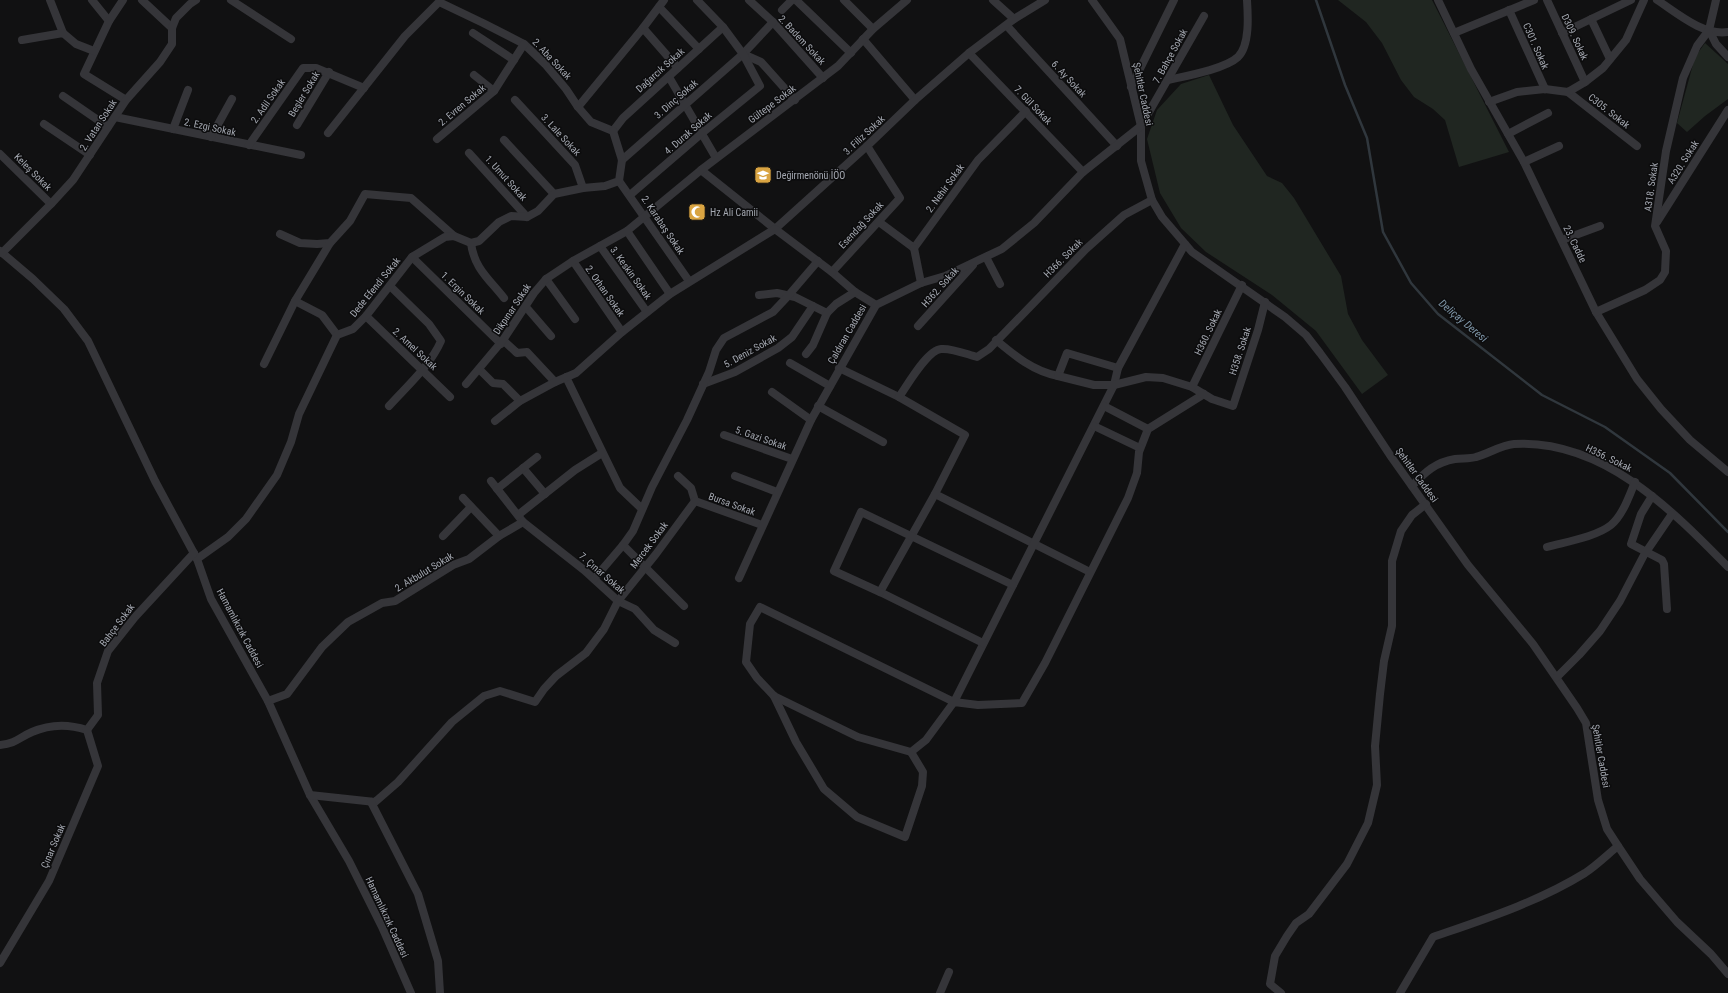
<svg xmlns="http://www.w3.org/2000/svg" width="1728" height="993" font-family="'Roboto Condensed',sans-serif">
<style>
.green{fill:#202621}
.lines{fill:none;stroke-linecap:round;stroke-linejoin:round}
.stream{stroke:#30373d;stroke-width:2.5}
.minor{stroke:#353539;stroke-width:8}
.labels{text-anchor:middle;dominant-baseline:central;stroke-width:3;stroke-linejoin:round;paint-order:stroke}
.street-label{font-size:10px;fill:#a4a8b1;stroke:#0c0c0d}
.poi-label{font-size:10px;fill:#a4a8b1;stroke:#0c0c0d;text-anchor:start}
.water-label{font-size:11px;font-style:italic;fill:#7f96a8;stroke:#0c0c0d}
</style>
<rect width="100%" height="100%" fill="#111112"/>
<g class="green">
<path d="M1338,0H1432L1509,152L1459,167L1445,120L1433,109L1414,97L1401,80L1382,43L1366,22Z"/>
<path d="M1705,43L1728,64V99L1705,116L1687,132L1677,123L1695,57Z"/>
<path d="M1209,75L1233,125L1267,176L1282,183L1294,198L1341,276L1348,314L1362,340L1388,375L1362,394L1316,331L1272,295L1206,252L1181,228L1160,193L1147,139L1157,110L1181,84Z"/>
</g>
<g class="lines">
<path class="stream" d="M1316,0L1345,85L1367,138L1383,232L1411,283L1438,314L1542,395L1605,427L1670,473L1728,532"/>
<g class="minor">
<path d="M50,0L63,33"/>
<path d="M92,0L109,21"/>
<path d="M123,0L109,21L84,74L126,100"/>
<path d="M142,0L172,28"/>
<path d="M231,0L291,39"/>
<path d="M749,0L773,22L823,78"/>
<path d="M796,0L851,53"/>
<path d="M844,0L873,29"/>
<path d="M993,0L1014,19"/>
<path d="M1092,0L1120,39L1141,126V161L1152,200L1162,217L1192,252L1285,317L1306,335L1320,353L1345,387L1392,458L1468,565L1533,644L1577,708L1586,723L1598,800L1607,829L1618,846L1640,879L1677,922L1711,954L1728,974"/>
<path d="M1438,0L1471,69L1524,162L1596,312L1637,379L1661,409L1690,440L1728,472"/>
<path d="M1547,0L1585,82"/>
<path d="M1657,0C1677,13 1703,36 1728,32"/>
<path d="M659,7L699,49"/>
<path d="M782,10L792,0"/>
<path d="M1509,10L1545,89"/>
<path d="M1591,19L1610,59"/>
<path d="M1007,26L1117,146"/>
<path d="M643,28L678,68"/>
<path d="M1709,30L1716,44L1728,57"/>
<path d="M473,33L514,60"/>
<path d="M1454,33L1534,0"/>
<path d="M1562,33L1631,0"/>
<path d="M863,39L915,100"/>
<path d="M22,40L63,33L76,44L94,51"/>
<path d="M969,53L1083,172"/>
<path d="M743,54L761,62L795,100"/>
<path d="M474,75L494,91"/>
<path d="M669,77L716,158"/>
<path d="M1168,80C1186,76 1225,69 1238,57C1250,45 1248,15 1247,0"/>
<path d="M1131,87L1174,0"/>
<path d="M1568,92L1637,146"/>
<path d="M63,96L108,127"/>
<path d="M515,100L575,165L583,188"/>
<path d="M1489,102L1517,92L1545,89L1568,92L1585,82L1603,68L1626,40L1644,0"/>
<path d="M578,107L643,28L664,0"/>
<path d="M115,117L301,155"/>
<path d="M44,124L90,155"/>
<path d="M297,125L329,72"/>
<path d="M173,129L188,90"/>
<path d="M613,131L623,118L723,27"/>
<path d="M328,133L405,36L439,2L483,23L524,44L545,64L566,89L578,107L591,122L613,131"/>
<path d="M1508,134L1548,113"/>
<path d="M211,137L232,99"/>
<path d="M437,139L494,91L524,44"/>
<path d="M504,140L554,194"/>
<path d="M249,145L303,68H316L364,88"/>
<path d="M867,146L900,198L832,272L855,292L876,305"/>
<path d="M469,153L527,217"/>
<path d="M0,154L51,204"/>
<path d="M622,160L743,54L773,22"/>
<path d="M1524,162L1559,146"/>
<path d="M701,170L775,229L867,146L915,100L969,53L1014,19L1045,0"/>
<path d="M619,181L689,281"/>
<path d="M630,195L701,134L760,86L743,54L723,27L697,0"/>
<path d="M879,222L914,248L978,160L1026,111"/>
<path d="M1657,222L1728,110"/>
<path d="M627,231L670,294"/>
<path d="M280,234L300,243L317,244L330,243L350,221L365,194L411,198L454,236"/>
<path d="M1562,240L1600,226"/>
<path d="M471,243C474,268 489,279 504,298"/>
<path d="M600,246L647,312"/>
<path d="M914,248L921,283"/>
<path d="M0,251L33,279L64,309L88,341L155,481L197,559L211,599L268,701L310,795L349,861L382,927L411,993"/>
<path d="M2,253L51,204L73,180L126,100L160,62L172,44V28L176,18L190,4L196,0"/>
<path d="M412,257L501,344"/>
<path d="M986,257L1000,284"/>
<path d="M573,261L622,332"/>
<path d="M546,279L575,319"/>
<path d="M759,295L777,293L795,297L827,313L836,304L855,292"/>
<path d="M295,301L322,315L337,335"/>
<path d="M526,307L551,336"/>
<path d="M1596,312L1645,290L1660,280L1665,272L1666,251L1655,226L1666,151L1683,78L1697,46L1709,30L1716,0"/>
<path d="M366,316L450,397"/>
<path d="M918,326L973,265"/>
<path d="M503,340L517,353L527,352L555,382"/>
<path d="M996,340C1015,356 1033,371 1058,376L1067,353L1118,368L1185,244"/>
<path d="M806,354L813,345L827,313"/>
<path d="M790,363L830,386"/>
<path d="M264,364L295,301L330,243"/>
<path d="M839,368L899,397L965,435L935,494L1090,572"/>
<path d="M1118,368L1114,385L954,702L926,740L911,752L858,737L774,696L757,678L746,662L750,624L760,607L954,702L978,705L1022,703L1045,663L1128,498L1137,473L1139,452L1148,429L1204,394"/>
<path d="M479,369L493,383L503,384L520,401"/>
<path d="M1058,376L1094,385H1114L1146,377L1163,378L1192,387L1212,399L1233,406L1258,330L1265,302"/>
<path d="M566,377L620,488L642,509"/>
<path d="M466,384L503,340L534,293L546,279L573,261L627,231L701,170L838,66L873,29L907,0"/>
<path d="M703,384L735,372L778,348L792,337L813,306"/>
<path d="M1192,387L1242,285"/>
<path d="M772,392L811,420"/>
<path d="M899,397C907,386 927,350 941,349C952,348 966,354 977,357L989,349L1086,249L1124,215L1152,200"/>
<path d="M389,406C407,386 430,366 441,341L429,324L390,286"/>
<path d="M818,406L883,442"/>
<path d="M1104,406L1148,429"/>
<path d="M495,421L520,401L555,382L576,373L622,332L670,294L775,229L832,272"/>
<path d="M1094,426L1140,448"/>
<path d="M724,435L792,459"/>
<path d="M523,468L545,494"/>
<path d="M678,476L691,488L695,501"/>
<path d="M735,476L777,492"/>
<path d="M491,481L523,522L584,570L618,601L635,609L654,630L675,643"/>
<path d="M1412,486C1425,472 1436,462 1455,459C1462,458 1470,459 1476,457C1488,454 1501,445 1514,444C1602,439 1671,509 1728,567"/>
<path d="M497,489L537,457"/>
<path d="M935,494L880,592L983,643"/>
<path d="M1652,496L1641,514L1631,544L1662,560L1664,564L1667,609"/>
<path d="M463,498L499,536"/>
<path d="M695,501L762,525"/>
<path d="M518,515L575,470L602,453"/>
<path d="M443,536L471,507"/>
<path d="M623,545L684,606"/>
<path d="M1547,547C1565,542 1596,537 1611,525C1623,515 1629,496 1635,482"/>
<path d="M197,559L228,537L246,519L277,475L291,442L299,414L337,335L353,329L366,316L412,257L445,237L454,236L471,243L479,241L499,222L511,216L527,217L538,211L554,194L583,188L605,186L619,181L622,160L613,131"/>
<path d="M739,578L811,420L876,305L921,283L945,276L1002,249L1034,223L1083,172L1141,126L1204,16"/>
<path d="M594,579L623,545L633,531L652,487L687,420L709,372L716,350L724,338L773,312L788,296L818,261"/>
<path d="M880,592L834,571L861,512L1013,585"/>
<path d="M1557,677L1579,655L1600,631L1620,601L1644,555L1672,514"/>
<path d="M774,696L796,742L824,789L857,817L905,837L922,786L923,772L911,752"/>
<path d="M268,701L287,694L322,647L348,622L382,603L395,601L453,565L469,559L499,536L523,522"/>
<path d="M0,745C17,743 18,738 32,732C50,724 69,724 87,730L98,715L97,683L108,651L135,617L194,553"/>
<path d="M310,795L375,802L398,782L452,722L484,696L500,691L535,702L544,689L556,676L586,653L604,629L618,601L656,554L695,501"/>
<path d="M371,802L418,894L438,961L440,993"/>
<path d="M0,963L49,881L98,766L87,730"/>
<path d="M940,993L949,972"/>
<path d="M1281,993L1270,984L1275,956L1287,936L1296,923L1309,914L1347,864L1368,823L1377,785L1375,746L1380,694L1384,661L1392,626V561L1401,531L1412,515L1426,504"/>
<path d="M1400,993L1433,937C1485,919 1538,902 1585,873C1597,865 1607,855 1618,846"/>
</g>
</g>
<defs>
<symbol id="school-square" viewBox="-11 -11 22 22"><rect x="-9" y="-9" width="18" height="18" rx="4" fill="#d9a442" stroke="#0c0c0d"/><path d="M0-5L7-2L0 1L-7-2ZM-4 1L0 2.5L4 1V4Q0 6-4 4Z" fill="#fff"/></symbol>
<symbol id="mosque-square" viewBox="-11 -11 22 22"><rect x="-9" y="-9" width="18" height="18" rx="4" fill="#d9a442" stroke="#0c0c0d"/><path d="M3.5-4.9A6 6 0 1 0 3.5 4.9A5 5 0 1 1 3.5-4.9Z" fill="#fff"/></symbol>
</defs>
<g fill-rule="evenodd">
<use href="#school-square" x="753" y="165" width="20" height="20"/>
<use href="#mosque-square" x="687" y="202" width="20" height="20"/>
</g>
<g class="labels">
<g class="street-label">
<text transform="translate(1575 37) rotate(65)">D309. Sokak</text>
<text transform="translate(802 40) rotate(47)">2. Badem Sokak</text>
<text transform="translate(1536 46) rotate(66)">C301. Sokak</text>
<text transform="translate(1170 56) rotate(-61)">7. Bahçe Sokak</text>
<text transform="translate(552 59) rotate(47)">2. Aba Sokak</text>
<text transform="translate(660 70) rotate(-42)">Dağarcık Sokak</text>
<text transform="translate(1069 79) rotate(47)">6. Ay Sokak</text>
<text transform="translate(304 94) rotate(-59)">Beşler Sokak</text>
<text transform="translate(1143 94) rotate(78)">Şehitler Caddesi</text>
<text transform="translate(676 99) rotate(-41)">3. Dinç Sokak</text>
<text transform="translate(268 101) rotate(-55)">2. Adil Sokak</text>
<text transform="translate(772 104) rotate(-37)">Gültepe Sokak</text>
<text transform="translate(462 105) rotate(-40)">2. Evren Sokak</text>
<text transform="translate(1033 105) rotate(46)">7. Gül Sokak</text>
<text transform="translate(1609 111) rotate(38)">C305. Sokak</text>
<text transform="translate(98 125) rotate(-57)">2. Vatan Sokak</text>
<text transform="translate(210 127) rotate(12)">2. Ezgi Sokak</text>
<text transform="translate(688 133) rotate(-41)">4. Durak Sokak</text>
<text transform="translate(561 135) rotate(47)">3. Lale Sokak</text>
<text transform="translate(864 135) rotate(-43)">3. Filiz Sokak</text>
<text transform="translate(1683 162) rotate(-58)">A320. Sokak</text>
<text transform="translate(33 172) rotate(45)">Keleş Sokak</text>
<text transform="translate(506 178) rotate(48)">1. Umut Sokak</text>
<text transform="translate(1651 187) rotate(-82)">A318. Sokak</text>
<text transform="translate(945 188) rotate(-54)">2. Nehir Sokak</text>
<text transform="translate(663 225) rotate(56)">2. Karabaş Sokak</text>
<text transform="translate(861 225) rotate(-47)">Esendağ Sokak</text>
<text transform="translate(1575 244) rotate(64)">23. Cadde</text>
<text transform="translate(1063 258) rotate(-45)">H366. Sokak</text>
<text transform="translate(631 273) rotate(54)">3. Keskin Sokak</text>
<text transform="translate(375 287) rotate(-51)">Dede Efendi Sokak</text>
<text transform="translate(940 287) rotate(-48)">H362. Sokak</text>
<text transform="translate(605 291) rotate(55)">2. Orhan Sokak</text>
<text transform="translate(463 293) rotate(44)">1. Ergin Sokak</text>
<text transform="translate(512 309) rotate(-56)">Dikpınar Sokak</text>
<text transform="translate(1208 332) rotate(-64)">H360. Sokak</text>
<text transform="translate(847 334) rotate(-60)">Çaldıran Caddesi</text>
<text transform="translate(415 349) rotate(43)">2. Amel Sokak</text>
<text transform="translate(750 351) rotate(-29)">5. Deniz Sokak</text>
<text transform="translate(1240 351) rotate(-72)">H358. Sokak</text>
<text transform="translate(761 438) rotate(19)">5. Gazi Sokak</text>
<text transform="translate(1609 458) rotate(26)">H356. Sokak</text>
<text transform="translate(1417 475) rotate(54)">Şehitler Caddesi</text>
<text transform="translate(732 504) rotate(20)">Bursa Sokak</text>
<text transform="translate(649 545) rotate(-53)">Mercek Sokak</text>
<text transform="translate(424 572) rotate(-31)">2. Akbulut Sokak</text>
<text transform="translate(602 573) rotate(41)">7. Çınar Sokak</text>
<text transform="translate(117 625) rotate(-53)">Bahçe Sokak</text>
<text transform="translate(240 628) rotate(62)">Hamamlıkızık Caddesi</text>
<text transform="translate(1601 756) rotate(80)">Şehitler Caddesi</text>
<text transform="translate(53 846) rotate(-67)">Çınar Sokak</text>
<text transform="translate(387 917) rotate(65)">Hamamlıkızık Caddesi</text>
</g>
<g class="poi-label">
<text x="776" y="175">Değirmenönü İÖO</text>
<text x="710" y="212">Hz Ali Camii</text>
</g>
<g class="water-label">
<text transform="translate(1463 321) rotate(40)">Deliçay Deresi</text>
</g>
</g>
</svg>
